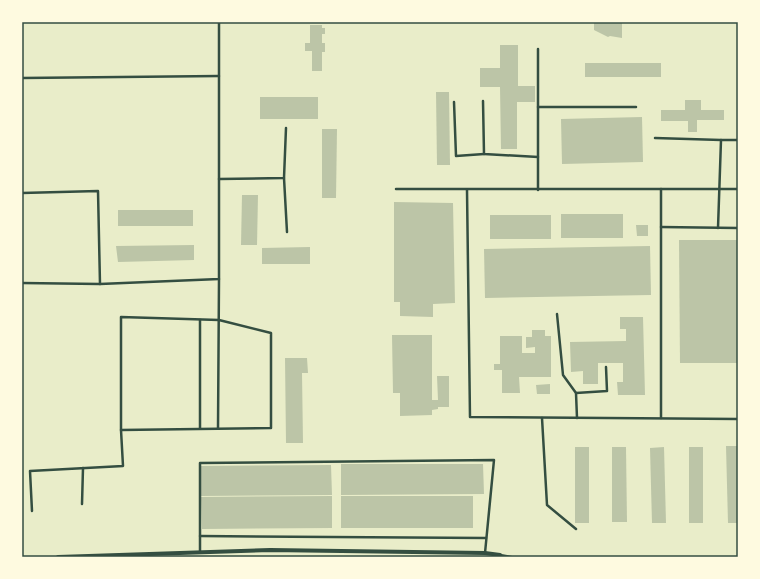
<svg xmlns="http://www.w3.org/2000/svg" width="760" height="579" font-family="'Source Serif 4',serif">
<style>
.building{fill:#bcc5a7}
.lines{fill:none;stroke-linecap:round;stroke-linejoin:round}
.service{stroke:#344e41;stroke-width:2.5}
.minor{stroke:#344e41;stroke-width:4}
.neatline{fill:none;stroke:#344e41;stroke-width:1.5}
</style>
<rect width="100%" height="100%" fill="#e9edc9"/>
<g class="building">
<path d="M594,22H622V38L610,36L608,37L594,30Z"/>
<path d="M310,25H322V28H325V34H322V43H325V52H322V71H312V51H305V43H310Z"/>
<path d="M500,45H518V86H535V102H517V149H501L500,87H480V68H500Z"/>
<rect x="585" y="63" width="76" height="14"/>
<path d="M436,92H449L450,165H437Z"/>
<rect x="260" y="97" width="58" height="22"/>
<path d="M685,100H701V110H724V120H697V132H688V121H661V110H685Z"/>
<path d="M642,117L643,162L562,164L561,119Z"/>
<path d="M322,129H337L336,198H322Z"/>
<path d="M242,195H258L257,245H241Z"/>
<path d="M394,202L453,203L455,303L433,304V317L400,316V302H394Z"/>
<rect x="118" y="210" width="75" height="16"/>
<rect x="561" y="214" width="62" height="24"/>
<rect x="490" y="215" width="61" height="24"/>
<path d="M636,225H648V236H637Z"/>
<path d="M679,240H738V363H680Z"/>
<path d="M194,245V260L118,262L116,246Z"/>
<path d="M650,246L651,295L485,298L484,249Z"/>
<path d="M310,247V264H262V248Z"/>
<path d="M620,317H643L645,395H618L617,382H623V363H598V384H583V371L571,372L570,342L626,341V329H620Z"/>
<path d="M532,330H545V336H551V377H519L520,393H502V370H494V364H500V336H522V353H535V347L526,348V337H532Z"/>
<path d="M392,335H432V400H438L437,376H449V407H438V409L432,410V415L400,416V393H393Z"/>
<path d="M285,358H307L308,373H302L303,443H286Z"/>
<path d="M550,384V394H537L536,385Z"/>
<path d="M726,446H738V523H728Z"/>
<rect x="575" y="447" width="14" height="76"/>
<path d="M612,447H626L627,522H612Z"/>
<path d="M664,447L666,523H652L650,448Z"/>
<rect x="689" y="447" width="14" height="76"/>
<path d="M341,464H483L484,494L341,495Z"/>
<path d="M331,465L332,495L201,496V466Z"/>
<path d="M332,496V528L202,529L201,497Z"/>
<rect x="341" y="496" width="132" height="32"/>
</g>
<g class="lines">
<g class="service">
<path d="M22,78L219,76"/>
<path d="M483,101L484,154L538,157"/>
<path d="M454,102L456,156L484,154"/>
<path d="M538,107H636"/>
<path d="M655,138L721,140L718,228"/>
<path d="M721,140H738"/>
<path d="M284,178L287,232"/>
<path d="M219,179L284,178L286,128"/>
<path d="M396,189H738"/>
<path d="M661,189V418"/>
<path d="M467,190L470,417L738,419"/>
<path d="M538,190V49"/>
<path d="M22,193L98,191L100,284"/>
<path d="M661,227L738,228"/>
<path d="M22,283L100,284L219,279V22"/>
<path d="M557,314L563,375L576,393L577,418"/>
<path d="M121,317L219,320L271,333V428L121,430Z"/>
<path d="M576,393L607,391L606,367"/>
<path d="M542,418L547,505L576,529"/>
<path d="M200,428V320"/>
<path d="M218,428L219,279"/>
<path d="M82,504L83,468"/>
<path d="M32,511L30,471L123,466L121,430"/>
<path d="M200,536L486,538"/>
<path d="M200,552V463L494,460L485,553"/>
<path d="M500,555L511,557"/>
</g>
<path class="minor" d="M58,557L270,550L485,553L500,555V557"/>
</g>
<rect width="760" height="579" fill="none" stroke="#fefae0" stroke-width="46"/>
<rect x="23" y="23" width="714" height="533" class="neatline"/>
</svg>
